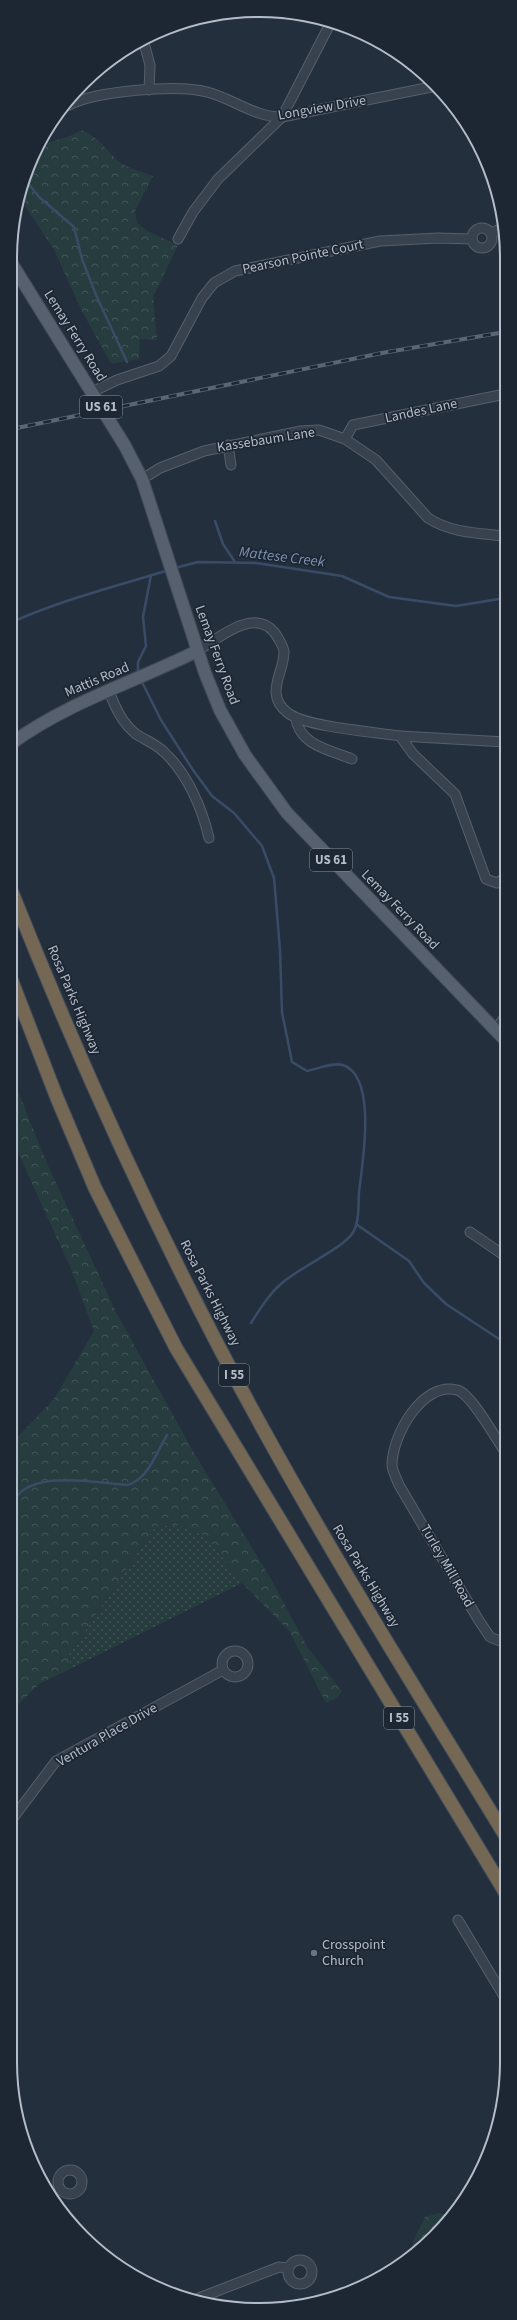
<svg xmlns="http://www.w3.org/2000/svg" width="517" height="2320" font-family="'Source Sans 3',sans-serif">
<style>
.grass{fill:url(#grass-dots)}
.forest{fill:url(#forest-crowns)}
.lines{fill:none;stroke-linecap:round;stroke-linejoin:round}
.stream{stroke:#394c67;stroke-width:2.5}
.minor-casing{stroke:#565f6c;stroke-width:11}
.major-casing{stroke:#414a57;stroke-width:14}
.highway-casing{stroke:#434c59;stroke-width:15}
.minor{stroke:#38414e;stroke-width:9}
.major{stroke:#56606e;stroke-width:12}
.highway{stroke:#746855;stroke-width:13}
.rail-casing{stroke:#5a6575;stroke-width:4}
.rail{stroke:#1d2633;stroke-width:2.5;stroke-dasharray:8;stroke-linecap:butt}
.worship-dot{fill:#6b7280;stroke:#1d2633;stroke-width:1.5}
.labels{text-anchor:middle;dominant-baseline:central;stroke-width:3.5;stroke-linejoin:round;paint-order:stroke}
.shield{fill:#1d2633;stroke:#878f9c;stroke-width:1}
.shield-label{font-size:13px;font-weight:bold;fill:#b4bcc9}
.street-label{font-size:14px;fill:#b4bcc9;stroke:#1d2633}
.poi-label{font-size:14px;fill:#b4bcc9;stroke:#1d2633;text-anchor:start}
.water-label{font-size:15px;font-style:italic;fill:#7c92b1;stroke:#1d2633}
.rim{fill:none;stroke:#b4bcc9;stroke-width:2}
</style>
<defs>
<pattern id="grass-dots" width="8" height="8" patternUnits="userSpaceOnUse"><rect width="8" height="8" fill="#263c3f"/><path d="M2 2h.1M6 6h.1" fill="none" stroke="#435659" stroke-width="1.8" stroke-linecap="round"/></pattern>
<pattern id="forest-crowns" width="20" height="18" patternUnits="userSpaceOnUse"><rect width="20" height="18" fill="#263c3f"/><path d="M2 6a3 3 0 1 1 6 0M12 15a3 3 0 1 1 6 0" fill="none" stroke="#435659"/></pattern>
</defs>
<rect width="100%" height="100%" fill="#242f3e"/>
<path class="grass" d="M179,1525L207,1537L242,1583L70,1669L69,1655L155,1527Z"/>
<g class="forest">
<path d="M81,130C96,134 108,153 121,163C130,169 143,172 153,176L135,211L137,223L149,232L178,245L153,297L157,340L140,339L139,359L111,364L82,311L53,248L21,200L40,145L70,136Z"/>
<path d="M11,1074L49,1168L117,1314L193,1451L271,1579L308,1648L342,1691L337,1698L326,1703L289,1631L242,1583L207,1537L179,1525L155,1527L69,1655L70,1669L39,1684L10,1713L11,1444L54,1399L94,1331L71,1269L11,1137Z"/>
<path d="M439,2213L448,2215L414,2254L413,2241L425,2217Z"/>
</g>
<g class="lines">
<g class="stream">
<path d="M27,182L39,197L74,227L82,259L96,295L127,362"/>
<path d="M215,521L223,544L235,562"/>
<path d="M175,568L198,562L256,563L342,576L389,597L456,606L505,598"/>
<path d="M12,622C62,600 116,586 169,570"/>
<path d="M138,674V662L146,646L143,617L151,575"/>
<path d="M141,680L161,720L193,770L212,796L234,813L262,846L274,878L280,950L282,1012L292,1062L307,1071C318,1069 332,1062 343,1065C378,1077 362,1165 359,1192C358,1204 360,1223 352,1234C341,1249 299,1268 282,1283C269,1294 260,1309 251,1323"/>
<path d="M356,1224L409,1261L424,1283L446,1304L505,1343"/>
<path d="M11,1509C20,1466 97,1483 128,1485C149,1478 156,1453 167,1435"/>
<path d="M11,1595L13,1538L11,1523"/>
</g>
<defs>
<g id="minor">
<path d="M144,43L150,65L149,90"/>
<path d="M69,105C96,91 177,84 207,92C234,99 254,117 282,117L436,86"/>
<circle cx="482" cy="238" r="10"/>
<path d="M491,233L505,227"/>
<path d="M178,239L193,212L218,179L282,117L330,24"/>
<path d="M92,392L117,380L159,366L171,356L202,298L214,283L235,271L380,241L438,238L472,239"/>
<path d="M345,439L353,425L505,394"/>
<path d="M228,445L231,465"/>
<path d="M142,479L160,468L204,451L301,431L319,430L345,439L376,460L428,518C451,533 478,533 505,536"/>
<path d="M197,651C218,639 253,607 274,632C278,637 283,646 284,651C285,672 263,694 288,713C306,727 375,732 400,736"/>
<path d="M109,691C115,707 122,723 136,734C145,740 156,744 164,752C187,773 202,808 209,838"/>
<path d="M296,718C299,745 330,750 352,759"/>
<path d="M505,878L497,883L486,879L455,794L413,754L400,736L505,742"/>
<path d="M495,1030L505,1017"/>
<path d="M470,1232L505,1256"/>
<path d="M505,1643L490,1637L478,1619L399,1485C397,1479 392,1471 392,1465C392,1436 422,1381 457,1390C471,1393 496,1439 505,1452"/>
<circle cx="235" cy="1664" r="13"/>
<path d="M10,1822L56,1761L223,1670"/>
<path d="M458,1920L505,1998"/>
<circle cx="70" cy="2182" r="12"/>
<circle cx="300" cy="2272" r="12"/>
<path d="M199,2298L279,2267L288,2268"/>
</g>
<g id="major">
<path d="M12,264L125,446L142,479L205,673L220,710L245,755L287,813L505,1040"/>
<path d="M12,743C68,702 135,682 197,651"/>
</g>
<g id="highway">
<path d="M11,890C84,1074 167,1255 263,1429C339,1567 423,1701 505,1835"/>
<path d="M11,979L57,1098L95,1188L176,1348L505,1892"/>
</g>
</defs>
<use href="#minor" class="minor-casing"/>
<use href="#major" class="major-casing"/>
<use href="#highway" class="highway-casing"/>
<use href="#minor" class="minor"/>
<use href="#major" class="major"/>
<use href="#highway" class="highway"/>
<defs>
<path id="rail" d="M12,429L382,353L505,332"/>
</defs>
<use href="#rail" class="rail-casing"/>
<use href="#rail" class="rail"/>
</g>
<circle class="worship-dot" cx="314" cy="1953" r="4"/>
<g class="labels">
<g class="shield">
<rect x="80" y="396" width="42" height="22" rx="3"/>
<rect x="310" y="849" width="42" height="22" rx="3"/>
<rect x="219" y="1364" width="30" height="22" rx="3"/>
<rect x="384" y="1707" width="30" height="22" rx="3"/>
</g>
<g class="shield-label">
<text x="101" y="407">US 61</text>
<text x="331" y="860">US 61</text>
<text x="234" y="1375">I 55</text>
<text x="399" y="1718">I 55</text>
</g>
<g class="street-label">
<text transform="translate(322 108) rotate(-10)">Longview Drive</text>
<text transform="translate(303 257) rotate(-12)">Pearson Pointe Court</text>
<text transform="translate(75 336) rotate(58)">Lemay Ferry Road</text>
<text transform="translate(421 411) rotate(-12)">Landes Lane</text>
<text transform="translate(266 440) rotate(-9)">Kassebaum Lane</text>
<text transform="translate(217 655) rotate(70)">Lemay Ferry Road</text>
<text transform="translate(97 680) rotate(-23)">Mattis Road</text>
<text transform="translate(400 910) rotate(46)">Lemay Ferry Road</text>
<text transform="translate(74 1000) rotate(67)">Rosa Parks Highway</text>
<text transform="translate(210 1293) rotate(63)">Rosa Parks Highway</text>
<text transform="translate(447 1566) rotate(60)">Turley Mill Road</text>
<text transform="translate(366 1576) rotate(59)">Rosa Parks Highway</text>
<text transform="translate(107 1735) rotate(-30)">Ventura Place Drive</text>
</g>
<g class="poi-label">
<text x="322" y="1945">Crosspoint<tspan x="322" dy="16">Church</tspan></text>
</g>
<g class="water-label">
<text transform="translate(282 557) rotate(7)">Mattese Creek</text>
</g>
</g>
<path d="M0 0H517V2320H0ZM258 17H259A241 241 0 0 1 500 258V2062A241 241 0 0 1 259 2303H258A241 241 0 0 1 17 2062V258A241 241 0 0 1 258 17Z" fill="#1d2633" fill-rule="evenodd"/>
<path class="rim" d="M258 17H259A241 241 0 0 1 500 258V2062A241 241 0 0 1 259 2303H258A241 241 0 0 1 17 2062V258A241 241 0 0 1 258 17Z"/>
</svg>
